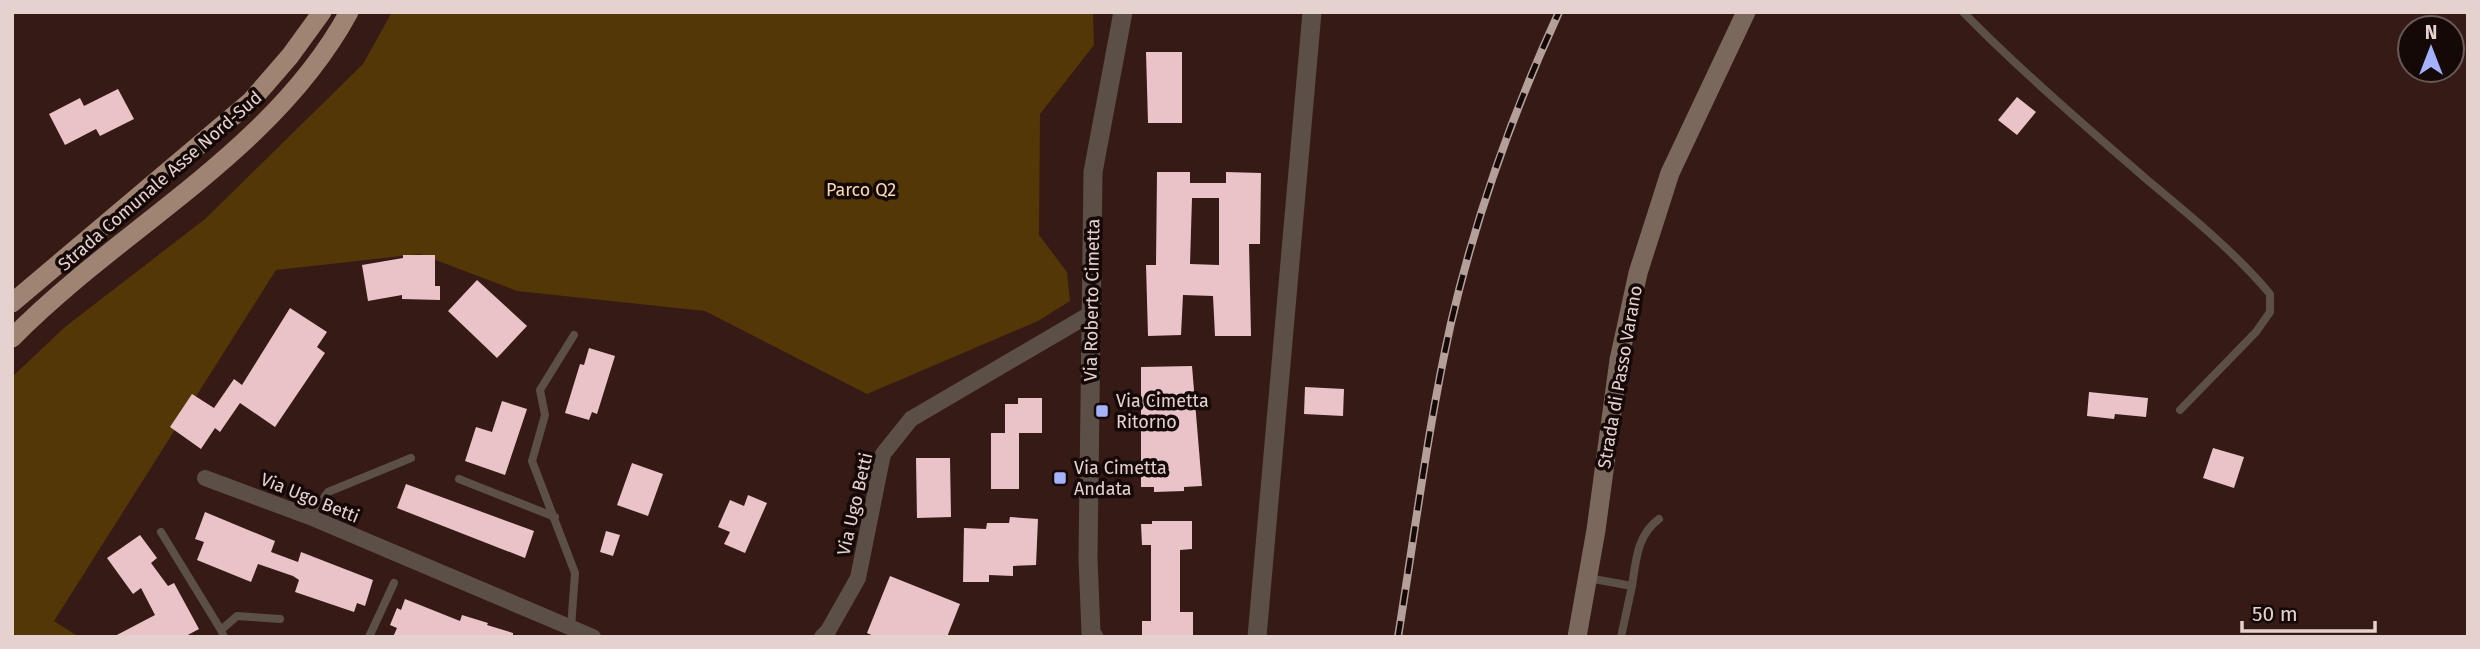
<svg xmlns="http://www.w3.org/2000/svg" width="2480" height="649" font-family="'Fira Sans',sans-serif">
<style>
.green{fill:#533707}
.building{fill:#eac3c9;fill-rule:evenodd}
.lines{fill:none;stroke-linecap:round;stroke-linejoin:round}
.service{stroke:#5c4f48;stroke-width:8}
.minor{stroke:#5c4f48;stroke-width:16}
.tertiary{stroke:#5c4f48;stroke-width:19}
.secondary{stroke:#7b685c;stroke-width:19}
.trunk{stroke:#9f8473;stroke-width:19}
.rail-casing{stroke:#b59f9b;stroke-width:8}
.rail{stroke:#150907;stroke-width:5;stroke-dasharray:16;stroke-linecap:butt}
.poi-dot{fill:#a6b1fc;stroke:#150907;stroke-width:2.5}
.labels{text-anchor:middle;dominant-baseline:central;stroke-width:7;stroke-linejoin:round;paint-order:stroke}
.street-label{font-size:18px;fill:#e5d2ce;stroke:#150907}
.park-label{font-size:18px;fill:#f8dab1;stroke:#150907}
.poi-label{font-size:18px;fill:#e5d2ce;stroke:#150907;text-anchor:start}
</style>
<rect width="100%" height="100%" fill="#361a16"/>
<path class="green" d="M392,12H1093L1094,45L1040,114L1039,235L1067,272L1070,301L1038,321L867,394L705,311L517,291L420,254L276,270L54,621L79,637H12V377L65,327L205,219L363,64Z"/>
<g class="building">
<path d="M1146,52H1182V123H1148Z"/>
<path d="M118,89L134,119L100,136L96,129L65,145L49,114L80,98L84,106Z"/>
<path d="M2017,97L2036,112L2017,135L1998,120Z"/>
<path d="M1157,172H1190V183H1226V172L1261,173L1260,244H1249L1251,336H1215L1213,296L1183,295L1181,335L1148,336L1146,265H1156ZM1192,198H1219V265L1190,264Z"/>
<path d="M403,255H435V286H440V300L402,299V295L368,301L362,265L403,258Z"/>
<path d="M477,280L527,326L497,358L448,311Z"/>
<path d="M290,308L327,332L317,347L325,353L275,427L240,403L220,432L215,428L201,449L170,427L192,394L214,408L234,379L242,385Z"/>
<path d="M589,348L615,356L597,414L592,412L589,420L565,413L580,364L584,365Z"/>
<path d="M1192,366L1202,486L1184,487V491L1154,492V487H1141V367Z"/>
<path d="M1305,387L1344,389L1343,416L1304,414Z"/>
<path d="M2089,392L2148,398L2146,417L2115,414L2114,419L2087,416Z"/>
<path d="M1018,398H1042V433H1019V489H991V433H1005V404H1018Z"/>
<path d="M502,401L527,409L505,475L465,461L476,427L492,432Z"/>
<path d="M2213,448L2244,457L2234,488L2203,478Z"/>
<path d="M916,458H950L951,517L917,518Z"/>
<path d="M632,463L663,474L648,516L617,505Z"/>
<path d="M406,484L534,531L525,558L397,508Z"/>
<path d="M748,495L767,503L745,553L724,544L730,532L718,527L730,500L744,506Z"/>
<path d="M205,512L275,541L271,552L298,562L301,552L373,580L365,606L357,603L354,612L295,592L299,580L293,576L258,564L251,582L197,560L204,542L195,539Z"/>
<path d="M1010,517L1038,519L1036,565L1013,566V576L989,575V582H963L964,528L986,529L987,523H1009Z"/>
<path d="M1152,521H1192V549L1180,550V612H1193V637H1142V621H1151V545H1142L1141,524H1152Z"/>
<path d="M606,531L620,535L613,556L600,552Z"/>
<path d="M140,535L157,558L151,563L168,586L174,583L199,629L184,637H113L155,615L141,588L133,594L107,558Z"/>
<path d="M890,576L960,604L947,637H876L867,633Z"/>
<path d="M405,599L460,621L462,615L488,623L487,625L513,633V637H393L397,628L390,625L397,608L401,610Z"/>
</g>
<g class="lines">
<g class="service">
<path d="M1963,12C2021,71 2083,124 2145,178C2188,214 2234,251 2270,294V312L2256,332L2180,410"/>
<path d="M459,479L555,517"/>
<path d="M310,517L328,492L411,458"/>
<path d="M161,532L221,630"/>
<path d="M1588,578L1632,586L1621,637"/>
<path d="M1632,586C1636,560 1637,535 1659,519"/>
<path d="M571,628L575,573L532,461L545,415L540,390L574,335"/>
<path d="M224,637L221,630L237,616L280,619"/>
<path d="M369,637L394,583"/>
</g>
<g class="minor">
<path d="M205,478L310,517L593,637"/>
<path d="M822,637L828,631L858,578L883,454L911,419L1092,313"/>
</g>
<g class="tertiary">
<path d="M1094,637L1091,633L1088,558L1093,172L1123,12"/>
<path d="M1257,637L1312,12"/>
</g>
<path class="secondary" d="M1577,637L1596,530L1619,360L1638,273L1670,173L1746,12"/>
<g class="trunk">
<path d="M12,303L251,101L290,56L322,12"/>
<path d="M12,338C121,227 273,152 349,12"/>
</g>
<defs>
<path id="rail" d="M1398,637C1415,532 1428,426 1451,323C1476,215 1513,112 1559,12"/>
</defs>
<use href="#rail" class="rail-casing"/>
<use href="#rail" class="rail"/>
</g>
<g class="poi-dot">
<rect x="1095" y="404" width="14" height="14" rx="3.5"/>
<rect x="1053" y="471" width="14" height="14" rx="3.5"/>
</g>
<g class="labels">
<g class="street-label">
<text transform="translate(160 181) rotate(-41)">Strada Comunale Asse Nord-Sud</text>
<text transform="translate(1092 300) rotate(-89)">Via Roberto Cimetta</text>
<text transform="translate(1620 377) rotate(-80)">Strada di Passo Varano</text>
<text transform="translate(310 498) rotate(22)">Via Ugo Betti</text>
<text transform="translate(855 504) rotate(-77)">Via Ugo Betti</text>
</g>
<g class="park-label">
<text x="861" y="190">Parco Q2</text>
</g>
<g class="poi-label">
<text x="1116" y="401">Via Cimetta<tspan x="1116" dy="21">Ritorno</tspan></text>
<text x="1074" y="468">Via Cimetta<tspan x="1074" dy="21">Andata</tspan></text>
</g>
</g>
<rect width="2480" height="649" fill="none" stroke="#e5d2ce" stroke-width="28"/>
<g transform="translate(2431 49)"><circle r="33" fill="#150907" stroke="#685957" stroke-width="2"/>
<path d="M0-5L12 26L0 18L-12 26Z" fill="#a6b1fc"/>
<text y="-10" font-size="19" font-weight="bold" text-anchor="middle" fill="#e5d2ce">N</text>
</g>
<path d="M2242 621v10h133v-10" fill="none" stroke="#e5d2ce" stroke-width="3.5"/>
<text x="2252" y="621" font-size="21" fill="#e5d2ce" stroke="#150907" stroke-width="5" paint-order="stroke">50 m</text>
</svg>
